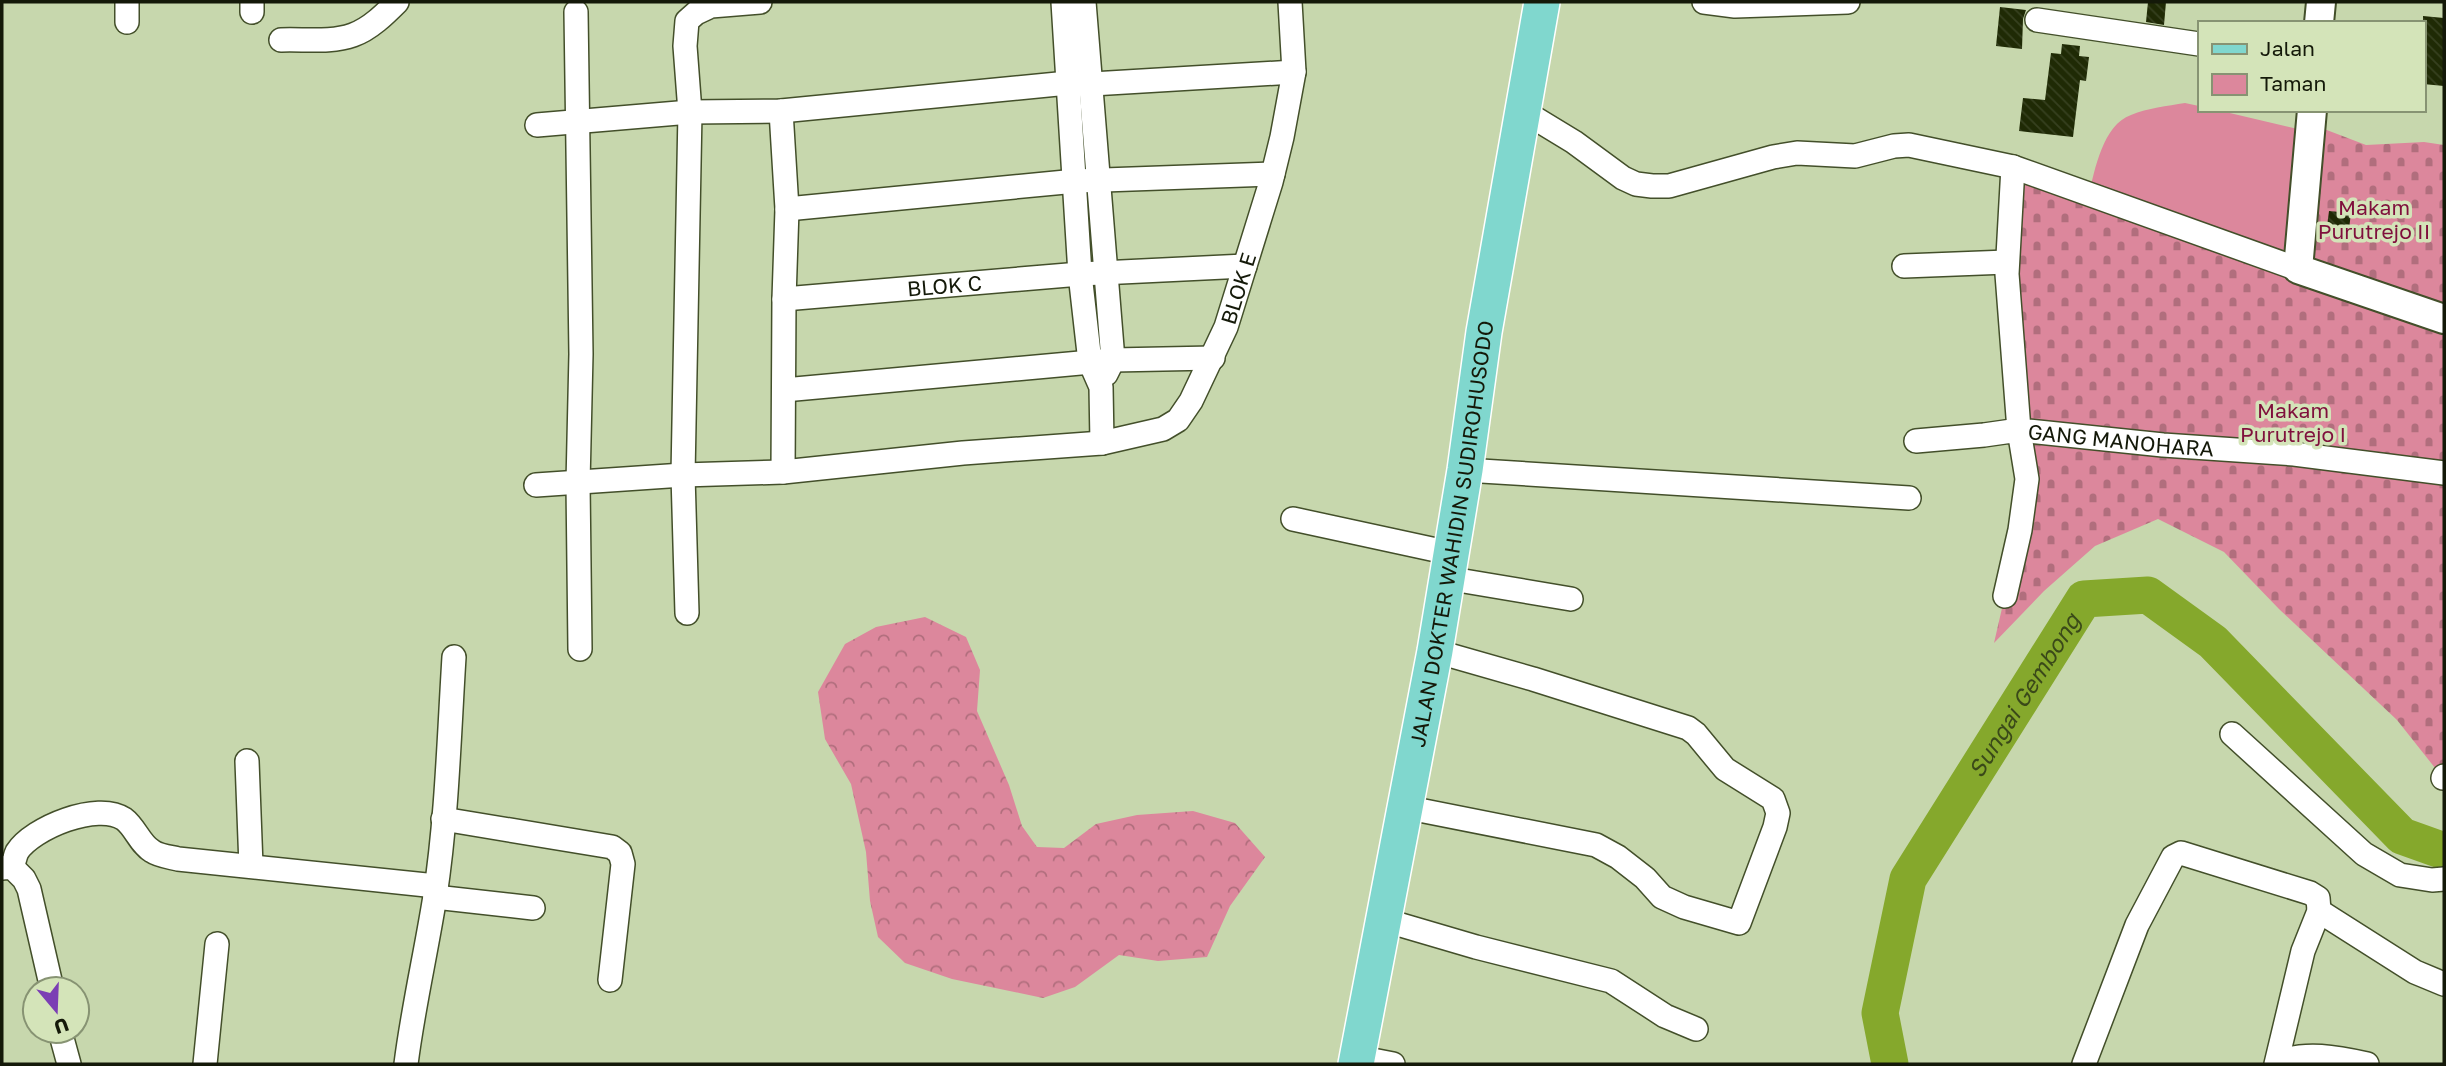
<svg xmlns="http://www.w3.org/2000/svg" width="2446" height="1066" font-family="'Golos Text',sans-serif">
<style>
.green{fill:#dc879c}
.forest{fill:url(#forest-crowns)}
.cemetery{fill:url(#cemetery-stones)}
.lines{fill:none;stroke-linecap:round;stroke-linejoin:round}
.river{stroke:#85a82c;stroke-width:37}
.building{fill:url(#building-back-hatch)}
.minor-casing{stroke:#434f2a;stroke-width:26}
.tertiary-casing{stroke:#434f2a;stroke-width:32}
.primary-casing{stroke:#fff;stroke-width:38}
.minor{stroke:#fff;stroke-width:23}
.tertiary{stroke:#fff;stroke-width:28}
.primary{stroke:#80d7ce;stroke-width:35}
.labels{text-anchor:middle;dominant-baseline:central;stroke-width:7;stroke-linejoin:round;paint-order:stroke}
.park-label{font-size:21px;fill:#7f103c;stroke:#d4e4b9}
.street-label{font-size:21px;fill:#141909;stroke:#d4e4b9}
.water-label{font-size:23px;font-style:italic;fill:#3a4919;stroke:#d4e4b9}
</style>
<defs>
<pattern id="forest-crowns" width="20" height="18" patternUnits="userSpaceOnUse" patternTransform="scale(1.75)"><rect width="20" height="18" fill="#dc879c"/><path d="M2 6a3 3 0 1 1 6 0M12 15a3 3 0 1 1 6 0" fill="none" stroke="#b16e7d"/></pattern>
<pattern id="cemetery-stones" width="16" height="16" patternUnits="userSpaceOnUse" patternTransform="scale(1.75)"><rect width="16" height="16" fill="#dc879c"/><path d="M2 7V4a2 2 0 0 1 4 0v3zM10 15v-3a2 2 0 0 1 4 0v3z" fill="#b16e7d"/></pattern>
<pattern id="building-back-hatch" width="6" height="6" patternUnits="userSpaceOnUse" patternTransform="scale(1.75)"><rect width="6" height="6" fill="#1f2a05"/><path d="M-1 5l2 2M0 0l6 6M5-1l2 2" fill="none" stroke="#36401f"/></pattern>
</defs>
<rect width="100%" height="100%" fill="#c7d7ad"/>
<path class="green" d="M2185,103L2199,106V110H2217L2310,132L2298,269L2089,194C2095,169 2103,125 2131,115C2148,108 2167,106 2185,103Z"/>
<path class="forest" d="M925,617L966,637L980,670L977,711L1009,785L1022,826L1037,847L1064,848L1096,824L1137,815L1193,811L1235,823L1265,857L1230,906L1207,957L1158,961L1119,955L1075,987L1043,998L952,979L905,963L878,937L870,901L866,852L851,784L825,739L818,692L845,644L876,627Z"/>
<path class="cemetery" d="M2311,124L2366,145L2424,142L2444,145L2443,778L2397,720L2279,609L2224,552L2158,519L2095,546L2044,591L1994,643L2020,530L2013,167L2298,269Z"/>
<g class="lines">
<path class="river" id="s1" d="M1890,1064L1880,1013L1908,879L2084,599L2148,595L2213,642L2402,836L2444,851"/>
</g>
<g class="building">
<path d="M2148,2H2166L2164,25L2146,22Z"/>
<path d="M2000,7L2026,10L2023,19L2022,49L1996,46Z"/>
<path d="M2423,16L2444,18V86L2423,84Z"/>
<path d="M2062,44L2080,46L2079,56L2089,57L2086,81L2080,80L2073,137L2019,131L2023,98L2045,100L2051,53L2061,54Z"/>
<path d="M2329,211L2351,213L2348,237L2326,234Z"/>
</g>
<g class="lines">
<defs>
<g id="minor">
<path d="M127,2V22"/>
<path d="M252,2V12"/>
<path d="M1063,2L1080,274L1090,362L1101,387L1102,443"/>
<path d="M1084,2L1113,360L1106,374"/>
<path d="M1704,2L1735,6L1848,2"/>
<path d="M576,12L581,354L578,483L580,649"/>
<path d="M2037,20L2199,44"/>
<path d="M281,40C304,39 331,43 353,35C370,29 385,14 397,2"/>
<path d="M781,111L787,209L784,299L783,472"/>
<path d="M1523,111L1574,142L1623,178L1636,184L1652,186H1669L1773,157L1797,153L1855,156L1894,146L1909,145L2013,167L2298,269"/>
<path d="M537,125L690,112L781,111L1068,83L1092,84L1294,72"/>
<path id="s2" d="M2013,167L2007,274L2019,430L2163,445L2294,454L2444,473"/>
<path d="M787,209L1076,181L1273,174"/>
<path d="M1904,266L2007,262"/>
<path id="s3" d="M784,299L1080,274L1245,266"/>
<path d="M784,390L1113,360L1213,358"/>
<path d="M1916,441L1984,435L2019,430L2027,479L2020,530L2005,596"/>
<path d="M1465,470L1909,498"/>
<path id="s4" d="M536,485L683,475L783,472L963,453L1102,443L1163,429L1178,420L1191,401L1226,327L1271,182L1282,137L1294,72L1290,2"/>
<path d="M1293,519L1450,553"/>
<path d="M1446,578L1571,599"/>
<path d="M687,613L683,475L690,112L685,46L687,21L696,13L711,6L760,2"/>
<path d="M2232,734L2364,854L2400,875L2432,880L2444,879"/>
<path d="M247,761L251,866"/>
<path d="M2443,778L2444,776"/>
<path d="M1404,807L1596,845L1618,857L1645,878L1662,897L1684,907L1739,923L1775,827L1778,813L1773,799L1725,769L1696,734L1688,728L1533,679L1435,651"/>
<path d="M443,819L612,847L620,853L623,864L610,980"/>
<path d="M12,867C14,863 15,856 17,852C32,828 98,801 124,819C135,827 140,844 152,851C159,856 170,857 178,859L436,886"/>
<path d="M2,868L12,867L24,879L29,889L52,989"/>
<path d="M435,897L533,908"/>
<path d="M2319,911L2415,972L2444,984"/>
<path d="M1384,920L1476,947L1611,981L1665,1016L1696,1029"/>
<path d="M60,1031L69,1064"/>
<path d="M1357,1057L1393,1064"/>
<path d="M205,1064L217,944"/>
<path d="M406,1064C413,1008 426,953 435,896C447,817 449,737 454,657"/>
<path d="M2084,1064L2137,925L2173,857L2181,853L2310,893L2318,898L2319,911L2303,951L2276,1064"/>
<path d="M2277,1064C2302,1050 2340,1058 2367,1064"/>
</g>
<g id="tertiary">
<path d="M2319,23L2321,2"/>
<path d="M2312,110L2298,269L2444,319"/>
</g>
<g id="primary">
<path id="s5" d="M1356,1064L1435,651L1465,470L1484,332L1542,2"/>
</g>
</defs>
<use href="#minor" class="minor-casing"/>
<use href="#tertiary" class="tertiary-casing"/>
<use href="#primary" class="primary-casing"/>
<use href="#minor" class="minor"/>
<use href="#tertiary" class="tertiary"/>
<use href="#primary" class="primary"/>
</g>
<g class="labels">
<g class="park-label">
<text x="2374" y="207">Makam<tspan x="2374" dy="24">Purutrejo II</tspan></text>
<text x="2293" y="410">Makam<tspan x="2293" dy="24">Purutrejo I</tspan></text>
</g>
<g class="street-label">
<text stroke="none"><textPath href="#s3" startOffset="161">BLOK C</textPath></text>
<text stroke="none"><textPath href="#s4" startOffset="793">BLOK E</textPath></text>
<text stroke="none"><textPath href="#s2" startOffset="366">GANG MANOHARA</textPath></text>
<text stroke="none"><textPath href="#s5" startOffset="539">JALAN DOKTER WAHIDIN SUDIROHUSODO</textPath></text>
</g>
<g class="water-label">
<text stroke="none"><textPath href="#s1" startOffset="406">Sungai Gembong</textPath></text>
</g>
</g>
<rect width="2446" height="1066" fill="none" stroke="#141909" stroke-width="7"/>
<rect x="2198" y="21" width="228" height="91" fill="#d4e4b9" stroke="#879373" stroke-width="2"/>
<rect x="2212" y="44" width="35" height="10" fill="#80d7ce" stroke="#879373" stroke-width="2"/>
<text x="2260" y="56" font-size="21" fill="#141909">Jalan</text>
<rect x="2212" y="74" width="35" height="21" fill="#dc879c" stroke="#879373" stroke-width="2"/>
<text x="2260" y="91" font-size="21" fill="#141909">Taman</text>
<g transform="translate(56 1010) rotate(161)"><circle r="33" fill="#d4e4b9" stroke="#879373" stroke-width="2"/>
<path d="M0-5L12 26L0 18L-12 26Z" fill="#7b3eb4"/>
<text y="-10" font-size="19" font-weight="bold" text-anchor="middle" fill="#141909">U</text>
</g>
</svg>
